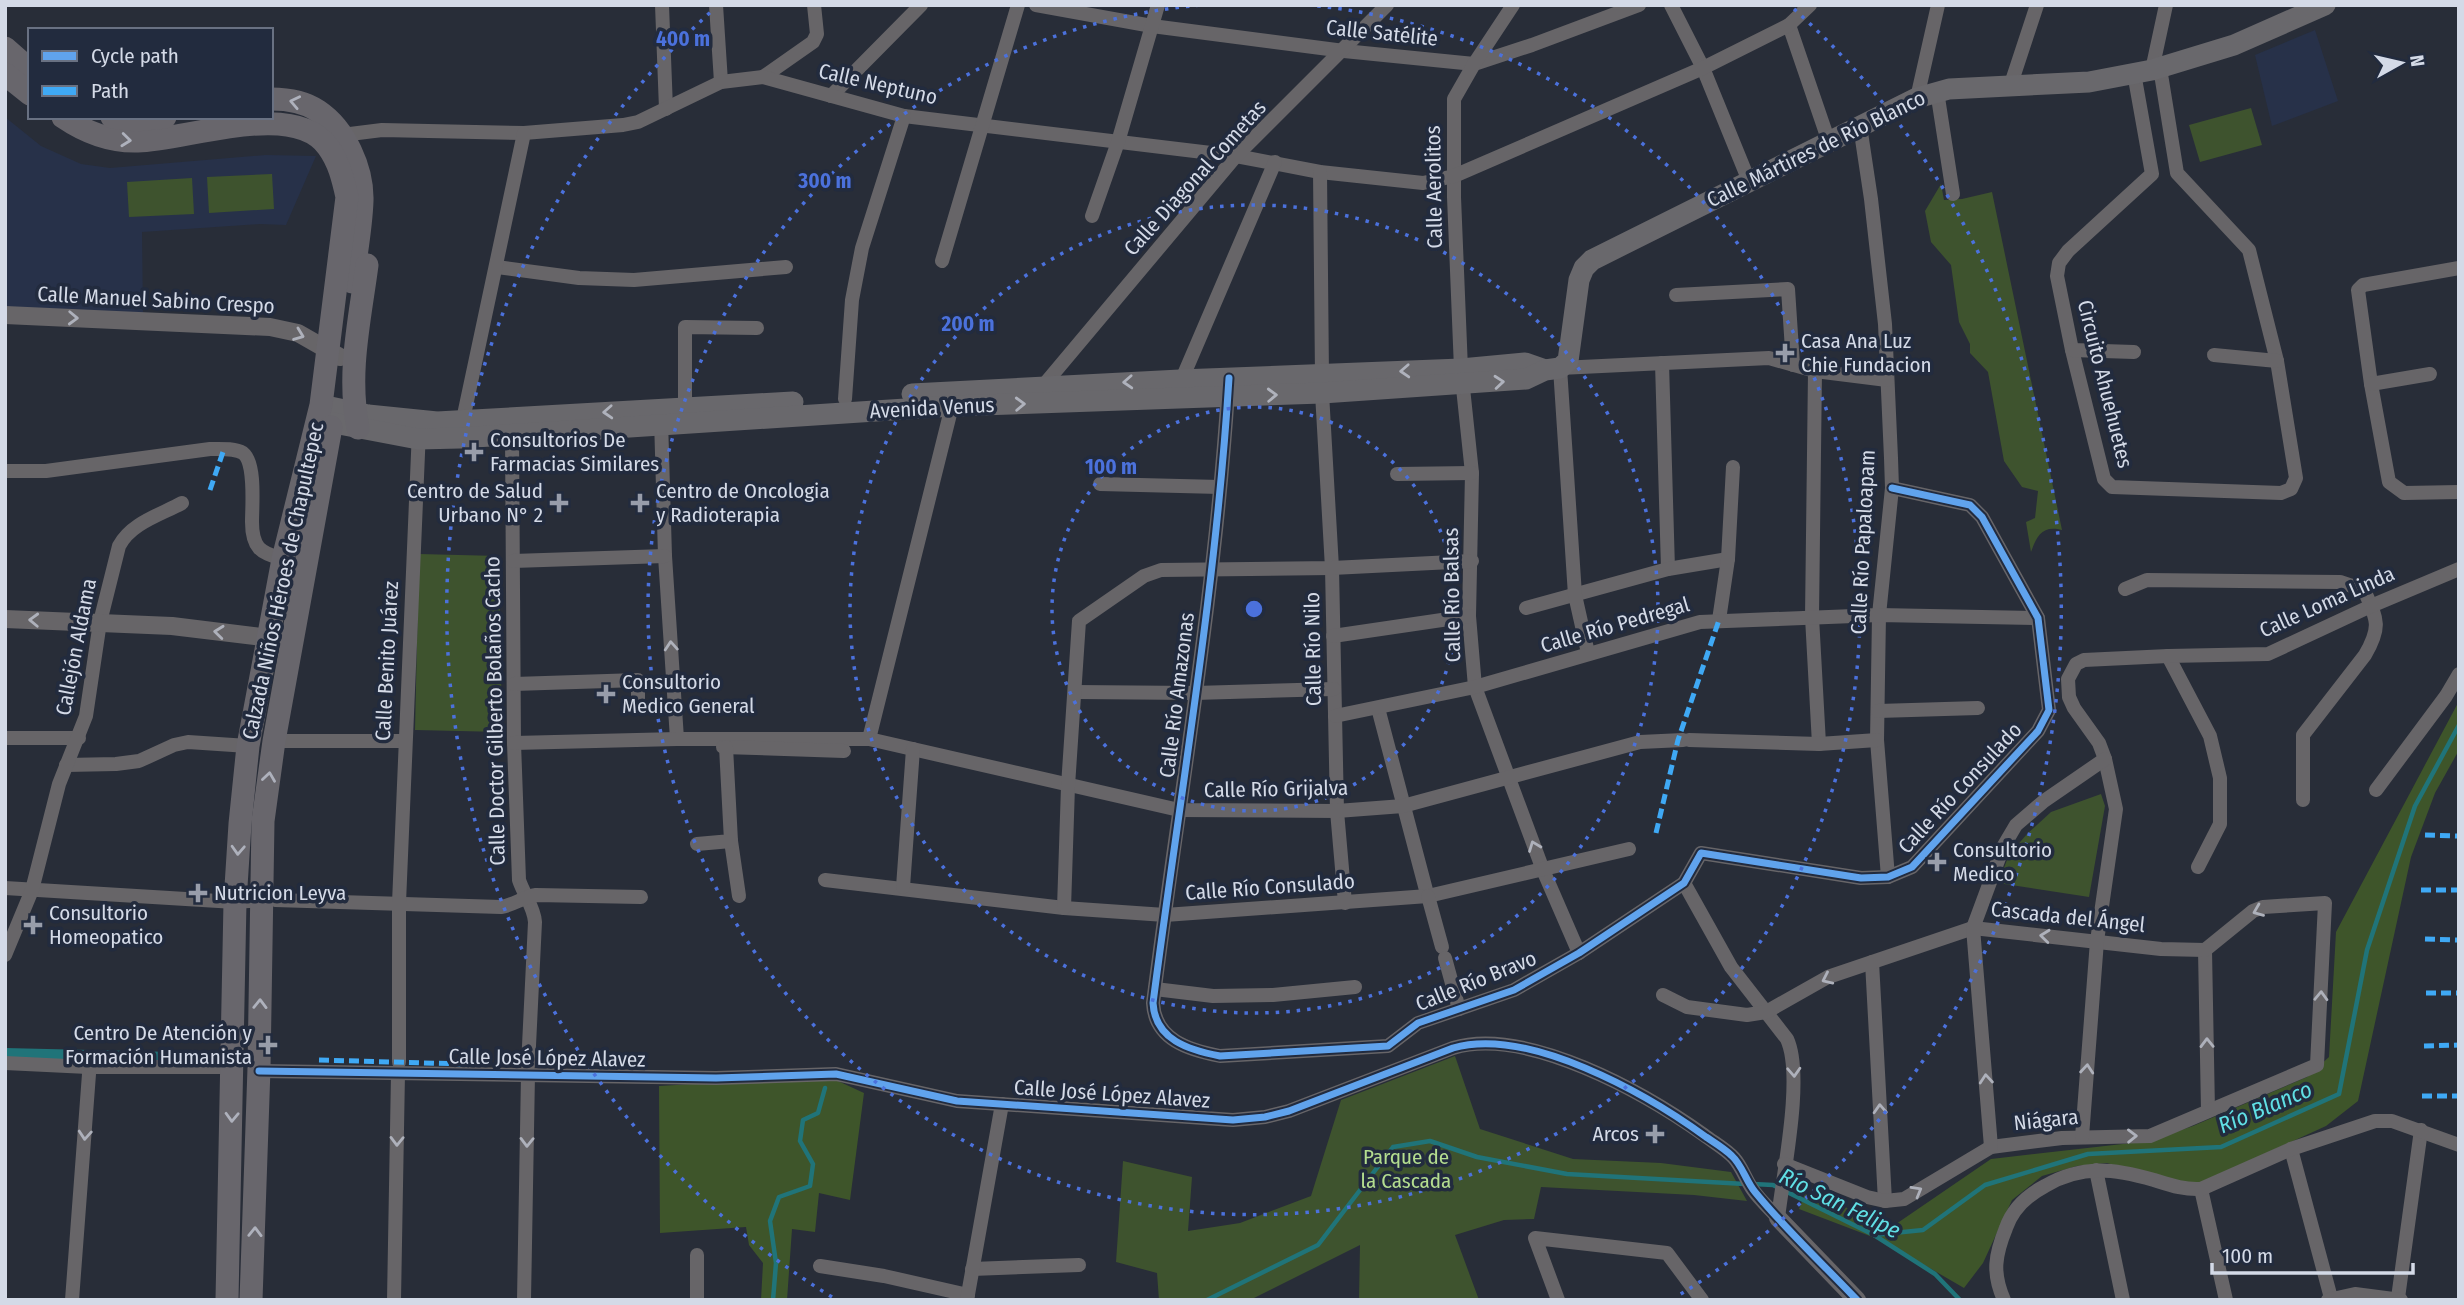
<svg xmlns="http://www.w3.org/2000/svg" width="2464" height="1305" font-family="'Fira Sans Condensed',sans-serif">
<style>
.built{fill:#273149}
.green{fill:#3e532e}
.forest{fill:#3e552a}
.lines{fill:none;stroke-linecap:round;stroke-linejoin:round}
.stream{stroke:#207479;stroke-width:4.5}
.canal{stroke:#207479;stroke-width:14}
.minor{stroke:#676568;stroke-width:14}
.tertiary{stroke:#676568;stroke-width:18}
.secondary{stroke:#69686c;stroke-width:21}
.primary{stroke:#68666c;stroke-width:23}
.quiet{stroke:#3fa9f5;stroke-width:5;stroke-dasharray:10 5;stroke-linecap:butt}
.cycleway-casing{stroke:#222b3e;stroke-width:11}
.cycleway{stroke:#60a3ed;stroke-width:7}
.oneway{stroke:#aeb1bc}
.oneway2{stroke:#aeb1bb}
.oneway3{stroke:#afb2bc}
.ring{fill:none;stroke:#4b71dc;stroke-width:3.5;stroke-dasharray:3.5 7}
.poi-dot{fill:#989daa;stroke:#222b3e;stroke-width:2.5}
.labels{text-anchor:middle;dominant-baseline:central;stroke-width:7;stroke-linejoin:round;paint-order:stroke}
.street-label{font-size:21px;fill:#d4dae7;stroke:#222b3e}
.poi-label{font-size:21px;fill:#d4dae7;stroke:#222b3e;text-anchor:start}
.park-label{font-size:21px;fill:#b4dd8f;stroke:#222b3e}
.water-label{font-size:23px;font-style:italic;fill:#60dfe5;stroke:#222b3e}
.centre{fill:#4b71dc;stroke:#222b3e;stroke-width:3.5}
.ring-label{font-size:21px;text-anchor:middle;font-weight:bold;fill:#4b71dc;stroke:#222b3e;stroke-width:7;stroke-linejoin:round;paint-order:stroke}
</style>
<rect width="100%" height="100%" fill="#282d38"/>
<g class="built">
<path d="M2315,30L2338,101L2272,126L2255,55Z"/>
<path d="M5,117L41,146L81,164L110,168L266,155L316,156L286,225L260,224L142,232L143,315L5,307Z"/>
</g>
<g class="green">
<path d="M2251,108L2262,145L2200,162L2189,125Z"/>
<path d="M272,174L274,209L209,213L207,177Z"/>
<path d="M192,178L194,214L129,217L127,182Z"/>
<path d="M1941,184L1944,200L1962,199L1992,192L2062,530C2043,525 2037,535 2031,552L2026,522L2035,518L2038,491L2022,487L2004,461L1988,372L1970,353V344L1959,322L1951,265L1931,242L1925,211Z"/>
<path d="M419,554L499,556L502,732L415,730Z"/>
<path d="M2101,794L2105,806L2089,897L1998,883L2009,855L2027,834L2051,812Z"/>
<path d="M1455,1056L1480,1129L1573,1159L1661,1163L1731,1172L1747,1201L1694,1195L1541,1187L1534,1219L1504,1220L1455,1235L1479,1300H1359L1360,1245L1250,1300H1159L1157,1273L1116,1262L1123,1161L1192,1177L1188,1231L1240,1223L1311,1196L1341,1100Z"/>
</g>
<g class="forest">
<path d="M2459,701V750L2435,793L2411,857L2358,1101L2326,1126L2190,1188L2107,1163L2077,1166L2042,1176L2012,1200L1983,1263L1964,1288L1883,1241L1799,1209L1805,1194L1896,1224L1991,1159L2149,1141L2193,1126L2307,1077L2329,1057L2336,932Z"/>
<path d="M827,1076L864,1093L850,1200L819,1193L815,1232L792,1229L787,1300H761L763,1263L749,1245L746,1227L660,1233L659,1086Z"/>
</g>
<g class="lines">
<g class="stream">
<path d="M1753,1184L1773,1185L1874,1235L1935,1274L1960,1300"/>
<path d="M1874,1235L1923,1230L1985,1185L2088,1154L2221,1147L2339,1094L2367,950L2415,806L2459,725"/>
<path d="M773,1300L776,1263L770,1221L779,1197L810,1186L813,1164L800,1141L803,1120L818,1113L825,1088"/>
<path d="M1207,1300L1318,1245L1393,1147L1430,1141L1477,1157L1567,1174L1745,1184"/>
</g>
<path class="canal" d="M5,1055L215,1060"/>
<g class="minor">
<path d="M662,5L666,109"/>
<path d="M716,5L721,82"/>
<path d="M1036,5L1152,26L1344,51L1474,64L1532,45L1639,5"/>
<path d="M1513,5L1474,64L1454,99V197L1461,369L1472,473L1469,616L1475,687L1543,870L1579,953"/>
<path d="M1671,5L1703,68L1749,181"/>
<path d="M1789,25L1829,142"/>
<path d="M2152,70L2166,5"/>
<path d="M2134,73L2152,174L2068,251L2059,263L2057,276L2072,350L2104,479L2112,487L2281,493L2291,489L2296,478L2277,361L2249,250L2177,173L2160,68"/>
<path d="M763,77L813,42L817,34L814,5"/>
<path d="M2010,87L2037,5"/>
<path d="M1937,91L1953,194"/>
<path d="M831,96L921,5"/>
<path d="M1917,98L1938,5"/>
<path d="M1860,126L1871,199L1885,324L1891,458L1892,488L1879,615L1877,740L1888,877"/>
<path d="M342,135L382,130L524,133L623,125L638,122L721,82L763,77L904,116L1236,156L1320,172L1423,183L1454,176L1703,68L1789,25L1810,5"/>
<path d="M1320,172L1322,376"/>
<path d="M1092,216L1118,142L1158,5"/>
<path d="M942,261L1018,5"/>
<path d="M497,267L579,278L634,280L786,267"/>
<path d="M2459,268L2363,285L2358,290L2371,384L2389,482L2404,493L2459,492"/>
<path d="M1676,295L1788,289L1793,365"/>
<path d="M2072,350L2134,352"/>
<path d="M2214,355L2277,361"/>
<path d="M1662,363L1668,569"/>
<path d="M1815,371L1812,617L1819,744"/>
<path d="M2371,384L2430,374"/>
<path d="M1043,386L1236,156L1387,5"/>
<path d="M1179,386L1275,162"/>
<path d="M1228,391C1215,596 1179,799 1153,1003C1155,1040 1189,1050 1220,1056L1388,1046L1418,1023L1514,990L1579,953L1684,883L1701,853L1861,878L1888,877L1912,867L2038,731L2049,710L2038,618L1982,517L1970,505L1892,488"/>
<path d="M1322,393L1332,568L1337,811L1345,903"/>
<path d="M845,399L852,300L862,248L904,116"/>
<path d="M685,414V327L757,328"/>
<path d="M661,419L665,556L677,739"/>
<path d="M461,429L524,133"/>
<path d="M512,435L514,743L519,880C524,895 534,907 535,922L528,1066"/>
<path d="M5,471H46L210,449C220,449 235,448 243,453C256,463 252,506 252,522C252,531 253,541 259,548C266,555 274,556 283,559"/>
<path d="M1397,474L1472,473"/>
<path d="M1100,484L1220,487"/>
<path d="M513,561L665,556"/>
<path d="M2125,589L2147,580L2340,582L2364,590C2377,619 2382,626 2365,655L2303,735V800"/>
<path d="M1526,608L1668,569L1728,559"/>
<path d="M1719,620L1728,559L1733,467"/>
<path d="M1333,636L1469,616"/>
<path d="M1588,653L1575,595L1560,368L1769,358L1815,371L1887,380"/>
<path d="M2168,656L2210,736L2220,778V824L2198,867"/>
<path d="M514,684L638,680V698"/>
<path d="M1075,692L1195,693L1334,689"/>
<path d="M1378,708L1426,890"/>
<path d="M1878,711L1978,708"/>
<path d="M1335,716L1475,687L1700,622L1879,615L2038,618"/>
<path d="M5,738H79"/>
<path d="M869,739L954,398"/>
<path d="M1689,740L1819,744L1877,740"/>
<path d="M274,741H405"/>
<path d="M514,743L677,739H869L1179,810L1337,811L1403,806L1640,742L1683,740"/>
<path d="M723,747L844,751"/>
<path d="M66,765L116,764L139,761L174,745L188,742L248,746"/>
<path d="M2376,790L2446,696L2459,674"/>
<path d="M731,841L739,896"/>
<path d="M697,844L731,841L726,747"/>
<path d="M825,880L1064,908L1165,915L1428,896L1629,849"/>
<path d="M1684,883L1731,967L1787,1039C1804,1076 1783,1174 1778,1218"/>
<path d="M903,887L913,749"/>
<path d="M5,888L235,902L261,900"/>
<path d="M1428,896L1442,947"/>
<path d="M275,900L501,907C514,905 523,897 536,895L641,897"/>
<path d="M1064,908L1068,786L1079,621L1144,576L1161,570L1332,568L1472,561"/>
<path d="M2205,950L2208,1111"/>
<path d="M5,955L32,890L59,784L86,716L100,622L119,546C131,523 160,515 182,503"/>
<path d="M1445,958L1459,1009"/>
<path d="M1872,962L1885,1201"/>
<path d="M1155,989L1213,996L1273,995L1355,987"/>
<path d="M1663,995L1687,1007L1747,1015L1766,1012L1828,977L1973,928L2161,949L2205,950L2253,911L2263,907L2325,903L2317,1065L2150,1136L2062,1138L1991,1147L1904,1199L1885,1201L1867,1197L1784,1164"/>
<path d="M399,1062V903L419,430"/>
<path d="M5,1063L88,1067H234"/>
<path d="M259,1071L716,1078L836,1074L957,1101L1233,1120L1265,1117L1289,1111L1453,1048C1527,1026 1645,1093 1704,1135C1713,1142 1726,1149 1734,1158C1742,1167 1746,1180 1753,1190C1760,1200 1770,1209 1778,1218"/>
<path d="M2082,1137L2097,941L2116,809L2105,759L2099,743L2074,708L2069,697L2068,679L2076,664L2084,660L2168,656L2268,654L2371,606L2459,569"/>
<path d="M1991,1147L1973,928L2003,847L2016,825L2044,801L2105,759"/>
<path d="M2291,1149L2331,1298"/>
<path d="M2096,1170L2123,1300"/>
<path d="M2201,1189L2226,1300"/>
<path d="M697,1255V1300"/>
<path d="M820,1266L884,1276L968,1295"/>
<path d="M972,1269L1079,1265"/>
<path d="M2398,1298L2421,1130"/>
<path d="M72,1300L89,1074L88,1067"/>
<path d="M394,1300L398,1073"/>
<path d="M524,1300L528,1074"/>
<path d="M967,1300L1002,1104"/>
<path d="M1558,1300L1535,1238L1667,1253L1702,1300"/>
<path d="M2004,1300C1992,1273 1995,1255 2006,1228C2013,1208 2028,1195 2045,1186C2082,1164 2115,1169 2154,1180C2170,1185 2184,1190 2201,1189L2291,1149L2375,1121H2392L2459,1145"/>
<path d="M2328,1300L2355,1294L2401,1300"/>
</g>
<g class="tertiary">
<path d="M5,315L270,327L298,333L340,357"/>
<path d="M5,619L172,626L278,639"/>
<path d="M1778,1218L1857,1300"/>
</g>
<g class="secondary">
<path d="M912,394L1180,380L1461,369L1525,363L1545,370"/>
<path d="M321,405L368,415L437,422L793,402"/>
<path d="M318,420L418,439L460,438L952,406L1322,393L1526,379L1545,370L1560,368L1568,361L1579,280L1584,268L1592,260L1917,98L1949,89L2089,82L2152,70L2234,45L2325,5"/>
</g>
<g class="primary">
<path d="M5,48L30,70"/>
<path d="M5,74L30,94"/>
<path d="M271,99C287,99 305,102 318,111C345,129 363,169 362,201C361,228 356,256 352,282"/>
<path d="M63,117C85,132 110,142 138,141C186,140 295,99 328,147C339,162 343,179 347,197L321,405L283,559L248,746L240,824L235,902L227,1300"/>
<path d="M112,117L136,120L165,117"/>
<path d="M358,428C347,373 360,319 367,265"/>
<path d="M251,1300L259,1068L263,821L274,741L331,427"/>
</g>
<g class="quiet">
<path d="M210,490L224,449"/>
<path d="M1656,833L1678,740L1719,620"/>
<path d="M2425,835L2459,836"/>
<path d="M2421,890H2459"/>
<path d="M2425,939L2459,940"/>
<path d="M2426,993H2459"/>
<path d="M2424,1046L2459,1045"/>
<path d="M319,1060L463,1064"/>
<path d="M2422,1096H2459"/>
</g>
<defs>
<g id="cycleway">
<path d="M1229,378C1216,588 1180,795 1153,1003C1155,1040 1189,1050 1220,1056L1388,1046L1418,1023L1514,990L1579,953L1684,883L1701,853L1861,878L1888,877L1912,867L2038,731L2049,710L2038,618L1982,517L1970,505L1892,488"/>
<path d="M259,1071L716,1078L836,1074L957,1101L1233,1120L1265,1117L1289,1111L1453,1048C1528,1026 1647,1094 1706,1137C1715,1143 1725,1149 1732,1156C1742,1165 1746,1181 1755,1192C1786,1230 1823,1264 1857,1300"/>
</g>
</defs>
<use href="#cycleway" class="cycleway-casing"/>
<use href="#cycleway" class="cycleway"/>
</g>
<defs><path id="oneway-chevron" d="M-2-3.5L2.5 0L-2 3.5" fill="none" stroke-width="1.6" stroke-linecap="round" stroke-linejoin="round" transform="scale(1.75)"/></defs>
<g class="oneway">
<use href="#oneway-chevron" transform="translate(295 102) rotate(-168)"/>
<use href="#oneway-chevron" transform="translate(126 140) rotate(6)"/>
<use href="#oneway-chevron" transform="translate(269 777) rotate(-82)"/>
<use href="#oneway-chevron" transform="translate(238 850) rotate(93)"/>
<use href="#oneway-chevron" transform="translate(260 1004) rotate(-89)"/>
<use href="#oneway-chevron" transform="translate(232 1117) rotate(92)"/>
<use href="#oneway-chevron" transform="translate(255 1232) rotate(-89)"/>
</g>
<g class="oneway2">
<use href="#oneway-chevron" transform="translate(73 318) rotate(2)"/>
<use href="#oneway-chevron" transform="translate(299 335) rotate(21)"/>
<use href="#oneway-chevron" transform="translate(34 620) rotate(-178)"/>
<use href="#oneway-chevron" transform="translate(219 632) rotate(-174)"/>
<use href="#oneway-chevron" transform="translate(671 646) rotate(-94)"/>
<use href="#oneway-chevron" transform="translate(1534 846) rotate(-111)"/>
<use href="#oneway-chevron" transform="translate(2258 911) rotate(158)"/>
<use href="#oneway-chevron" transform="translate(2045 936) rotate(-174)"/>
<use href="#oneway-chevron" transform="translate(1827 979) rotate(155)"/>
<use href="#oneway-chevron" transform="translate(2321 996) rotate(-88)"/>
<use href="#oneway-chevron" transform="translate(2207 1043) rotate(-91)"/>
<use href="#oneway-chevron" transform="translate(2087 1069) rotate(-85)"/>
<use href="#oneway-chevron" transform="translate(1794 1072) rotate(87)"/>
<use href="#oneway-chevron" transform="translate(1986 1079) rotate(-95)"/>
<use href="#oneway-chevron" transform="translate(1880 1109) rotate(-93)"/>
<use href="#oneway-chevron" transform="translate(85 1135) rotate(94)"/>
<use href="#oneway-chevron" transform="translate(2132 1136) rotate(-1)"/>
<use href="#oneway-chevron" transform="translate(397 1141) rotate(91)"/>
<use href="#oneway-chevron" transform="translate(527 1142) rotate(91)"/>
<use href="#oneway-chevron" transform="translate(1917 1191) rotate(-30)"/>
</g>
<g class="oneway3">
<use href="#oneway-chevron" transform="translate(1405 371) rotate(177)"/>
<use href="#oneway-chevron" transform="translate(1128 382) rotate(177)"/>
<use href="#oneway-chevron" transform="translate(1499 382) rotate(-5)"/>
<use href="#oneway-chevron" transform="translate(1272 395) rotate(-2)"/>
<use href="#oneway-chevron" transform="translate(1020 404) rotate(-2)"/>
<use href="#oneway-chevron" transform="translate(608 412) rotate(177)"/>
</g>
<g class="ring">
<circle cx="1254" cy="609" r="202"/>
<circle cx="1254" cy="609" r="404"/>
<path d="M1307 5A606 606 0 1 1 1201 5"/>
<path d="M832 1297A807 807 0 0 1 714 9M1794 9A807 807 0 0 1 1676 1297"/>
</g>
<g class="poi-dot">
<path d="M1781.5 342.5h7v7h7v7h-7v7h-7v-7h-7v-7h7z"/>
<path d="M470.5 441.5h7v7h7v7h-7v7h-7v-7h-7v-7h7z"/>
<path d="M555.5 492.5h7v7h7v7h-7v7h-7v-7h-7v-7h7z"/>
<path d="M636.5 492.5h7v7h7v7h-7v7h-7v-7h-7v-7h7z"/>
<path d="M602.5 683.5h7v7h7v7h-7v7h-7v-7h-7v-7h7z"/>
<path d="M1933.5 851.5h7v7h7v7h-7v7h-7v-7h-7v-7h7z"/>
<path d="M194.5 882.5h7v7h7v7h-7v7h-7v-7h-7v-7h7z"/>
<path d="M29.5 914.5h7v7h7v7h-7v7h-7v-7h-7v-7h7z"/>
<path d="M264.5 1034.5h7v7h7v7h-7v7h-7v-7h-7v-7h7z"/>
<path d="M1651.5 1123.5h7v7h7v7h-7v7h-7v-7h-7v-7h7z"/>
</g>
<g class="labels">
<g class="street-label">
<text transform="translate(1382 33) rotate(6)">Calle Satélite</text>
<text transform="translate(878 84) rotate(13)">Calle Neptuno</text>
<text transform="translate(1816 149) rotate(-26)">Calle Mártires de Río Blanco</text>
<text transform="translate(1195 178) rotate(-48)">Calle Diagonal Cometas</text>
<text transform="translate(1434 187) rotate(-91)">Calle Aerolitos</text>
<text transform="translate(156 300) rotate(3)">Calle Manuel Sabino Crespo</text>
<text transform="translate(2105 384) rotate(76)">Circuito Ahuehuetes</text>
<text transform="translate(932 408) rotate(-3)">Avenida Venus</text>
<text transform="translate(1863 542) rotate(-87)">Calle Río Papaloapam</text>
<text transform="translate(283 581) rotate(-78)">Calzada Niños Héroes de Chapultepec</text>
<text transform="translate(1452 595) rotate(-91)">Calle Río Balsas</text>
<text transform="translate(2327 602) rotate(-24)">Calle Loma Linda</text>
<text transform="translate(1615 625) rotate(-16)">Calle Río Pedregal</text>
<text transform="translate(76 647) rotate(-79)">Callejón Aldama</text>
<text transform="translate(1313 649) rotate(-91)">Calle Río Nilo</text>
<text transform="translate(387 661) rotate(-87)">Calle Benito Juárez</text>
<text transform="translate(1177 695) rotate(-83)">Calle Río Amazonas</text>
<text transform="translate(495 711) rotate(-91)">Calle Doctor Gilberto Bolaños Cacho</text>
<text transform="translate(1960 788) rotate(-47)">Calle Río Consulado</text>
<text transform="translate(1276 789) rotate(-1)">Calle Río Grijalva</text>
<text transform="translate(1270 887) rotate(-4)">Calle Río Consulado</text>
<text transform="translate(2068 917) rotate(6)">Cascada del Ángel</text>
<text transform="translate(1476 981) rotate(-22)">Calle Río Bravo</text>
<text transform="translate(547 1058) rotate(1)">Calle José López Alavez</text>
<text transform="translate(1112 1094) rotate(4)">Calle José López Alavez</text>
<text transform="translate(2046 1120) rotate(-6)">Niágara</text>
</g>
<g class="poi-label">
<text x="1801" y="341">Casa Ana Luz<tspan x="1801" dy="24">Chie Fundacion</tspan></text>
<text x="490" y="440">Consultorios De<tspan x="490" dy="24">Farmacias Similares</tspan></text>
<text x="543" y="491" text-anchor="end">Centro de Salud<tspan x="543" dy="24">Urbano N° 2</tspan></text>
<text x="656" y="491">Centro de Oncologia<tspan x="656" dy="24">y Radioterapia</tspan></text>
<text x="622" y="682">Consultorio<tspan x="622" dy="24">Medico General</tspan></text>
<text x="1953" y="850">Consultorio<tspan x="1953" dy="24">Medico</tspan></text>
<text x="214" y="893">Nutricion Leyva</text>
<text x="49" y="913">Consultorio<tspan x="49" dy="24">Homeopatico</tspan></text>
<text x="252" y="1033" text-anchor="end">Centro De Atención y<tspan x="252" dy="24">Formación Humanista</tspan></text>
<text x="1639" y="1134" text-anchor="end">Arcos</text>
</g>
<g class="park-label">
<text x="1406" y="1157">Parque de<tspan x="1406" dy="24">la Cascada</tspan></text>
</g>
<g class="water-label">
<text transform="translate(2265 1107) rotate(-23)">Río Blanco</text>
<text transform="translate(1840 1203) rotate(26)">Río San Felipe</text>
</g>
</g>
<circle cx="1254" cy="609" r="10" class="centre"/>
<g class="ring-label">
<text x="683" y="46">400 m</text>
<text x="825" y="188">300 m</text>
<text x="968" y="331">200 m</text>
<text x="1111" y="474">100 m</text>
</g>
<rect width="2464" height="1305" fill="none" stroke="#d4dae7" stroke-width="14"/>
<rect x="28" y="28" width="245" height="91" fill="#222b3e" stroke="#697182" stroke-width="2"/>
<rect x="42" y="51" width="35" height="10" fill="#60a3ed" stroke="#697182" stroke-width="2"/>
<text x="91" y="63" font-size="21" fill="#d4dae7">Cycle path</text>
<rect x="42" y="86" width="35" height="10" fill="#3fa9f5" stroke="#697182" stroke-width="2"/>
<text x="91" y="98" font-size="21" fill="#d4dae7">Path</text>
<g transform="translate(2401 63) rotate(82)" stroke="#222b3e" stroke-width="5" paint-order="stroke">
<path d="M0-5L12 26L0 18L-12 26Z" fill="#d4dae7"/>
<text y="-10" font-size="19" font-weight="bold" text-anchor="middle" fill="#d4dae7">N</text>
</g>
<path d="M2212 1263v10h201v-10" fill="none" stroke="#d4dae7" stroke-width="3.5"/>
<text x="2222" y="1263" font-size="21" fill="#d4dae7" stroke="#222b3e" stroke-width="5" paint-order="stroke">100 m</text>
</svg>
